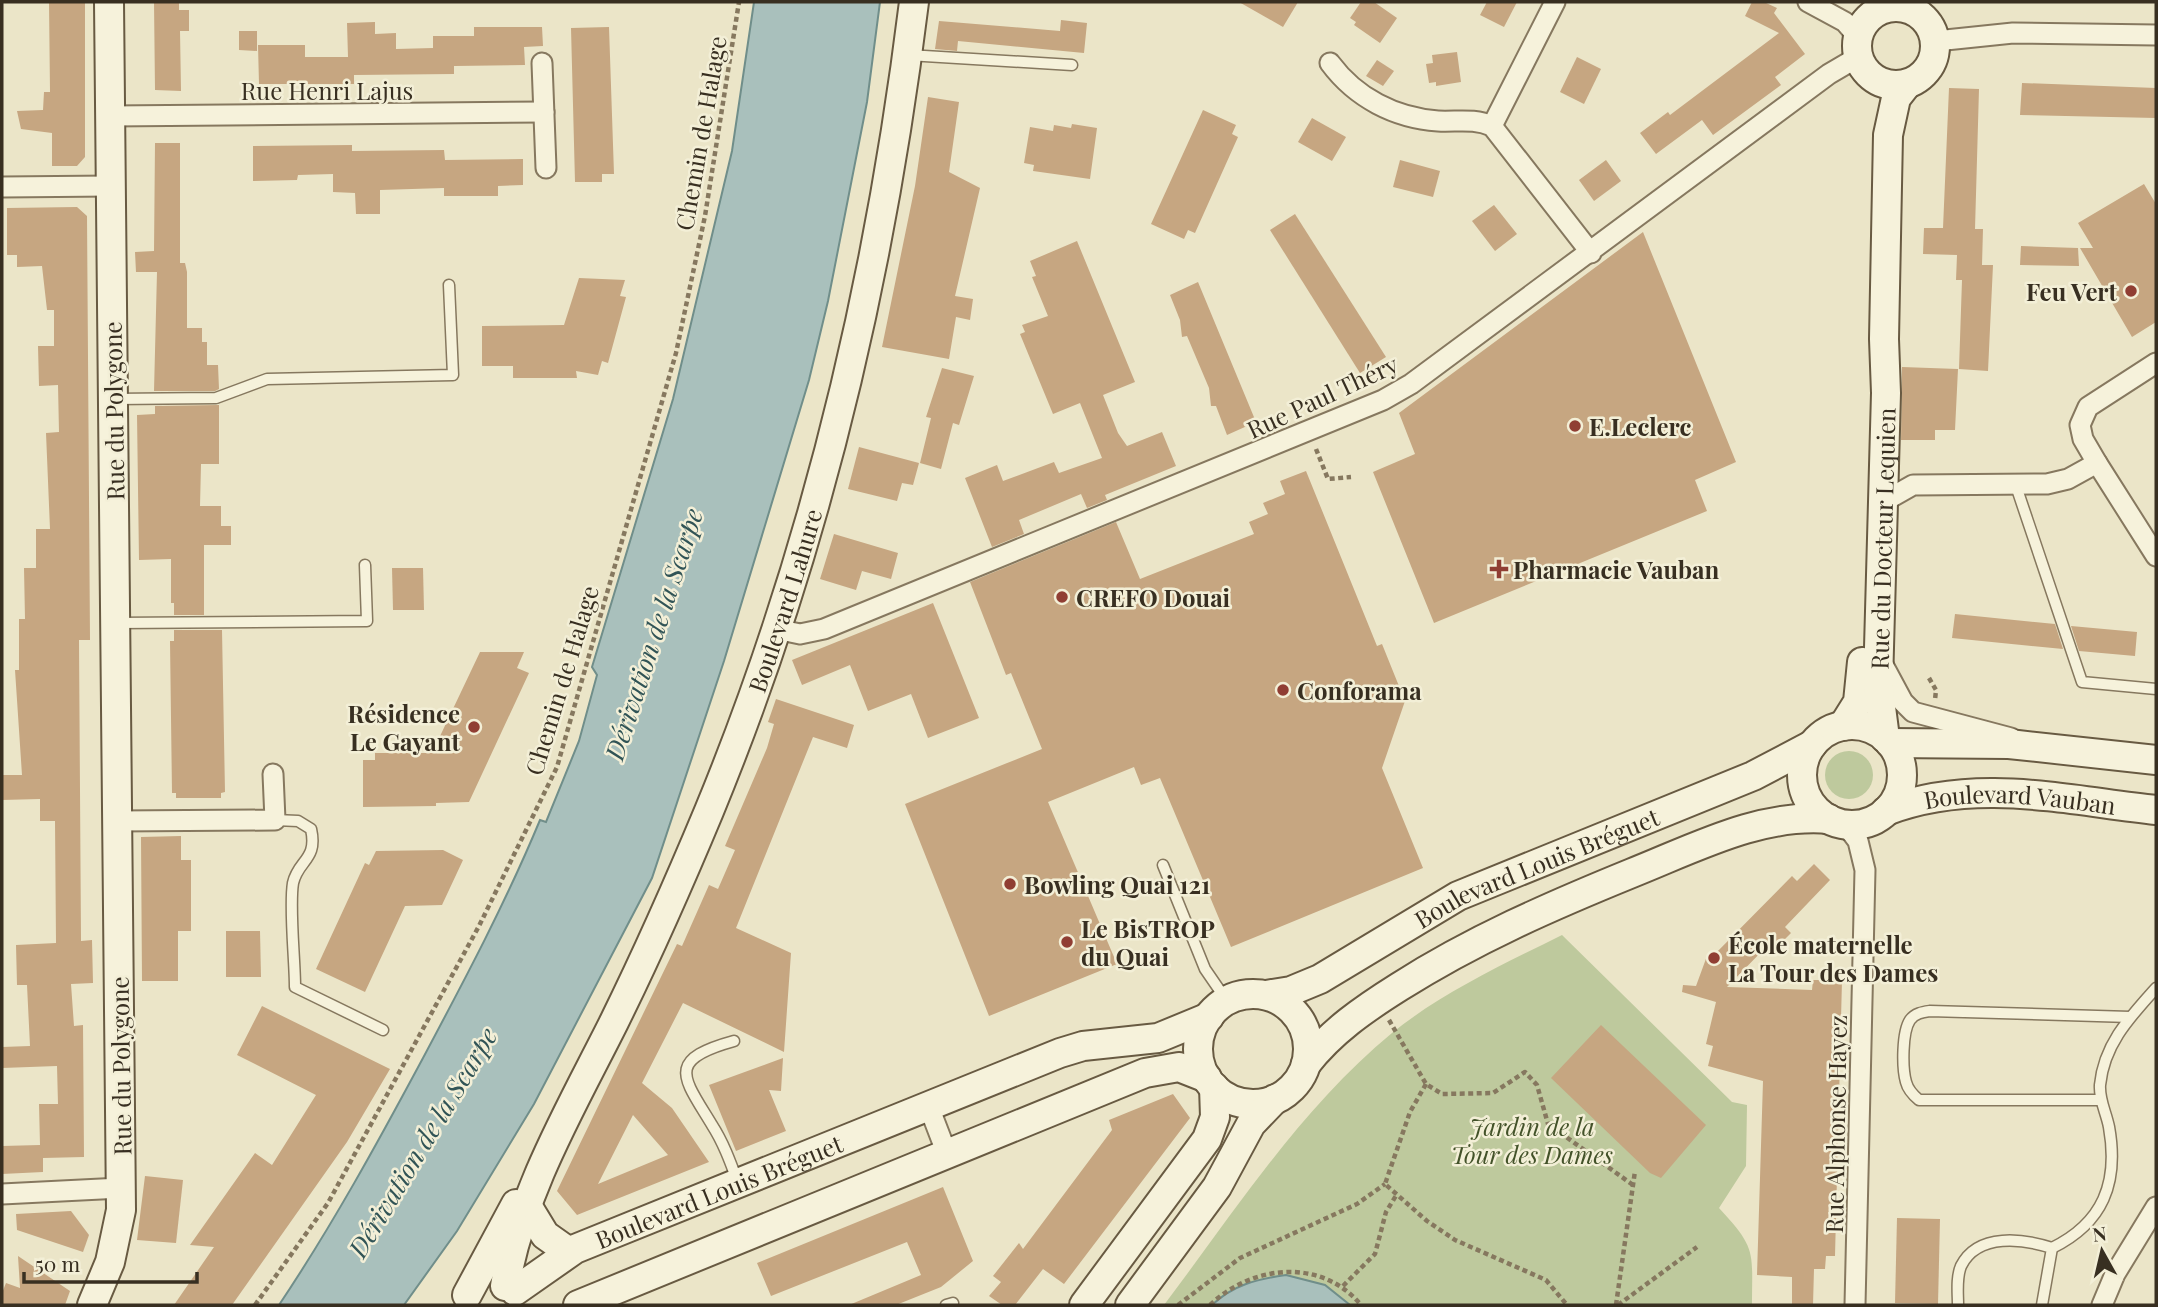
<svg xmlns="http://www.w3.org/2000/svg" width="2158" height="1307" font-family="'Playfair Display',serif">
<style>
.green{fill:#bec99d}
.water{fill:#a9c0bc;stroke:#708e8a;stroke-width:2}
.building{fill:#c6a681;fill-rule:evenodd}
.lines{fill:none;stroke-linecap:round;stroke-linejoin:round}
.lane-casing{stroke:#86785f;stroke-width:13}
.street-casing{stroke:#86785f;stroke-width:23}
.secondary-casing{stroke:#685a42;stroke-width:32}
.path{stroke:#86785f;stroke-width:4.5;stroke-dasharray:5 3.5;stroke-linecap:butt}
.lane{stroke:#f6f2db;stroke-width:10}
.street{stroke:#f6f2db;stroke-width:19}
.secondary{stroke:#f6f2db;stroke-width:28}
.poi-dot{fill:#903e33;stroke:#f3efd7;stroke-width:2.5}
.labels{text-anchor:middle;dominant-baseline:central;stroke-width:5;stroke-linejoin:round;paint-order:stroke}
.street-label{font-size:24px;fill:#382f21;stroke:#f3efd7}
.poi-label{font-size:24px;font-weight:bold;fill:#382f21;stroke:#f3efd7;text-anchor:start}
.park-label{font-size:24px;font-style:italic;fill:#435229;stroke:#f3efd7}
.water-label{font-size:26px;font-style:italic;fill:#315456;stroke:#f3efd7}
</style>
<rect width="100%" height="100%" fill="#ebe5c8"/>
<g class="green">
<circle cx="1849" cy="775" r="24"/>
<path d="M1562,935L1732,1102L1747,1105L1746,1166L1719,1208C1757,1249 1752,1251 1752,1305H1164C1235,1211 1300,1109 1392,1033C1443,992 1504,964 1562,935Z"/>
</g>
<g class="water">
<path d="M754,2H880L867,102L828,301L809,380L724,661L652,878L534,1104L457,1231L404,1305H279C332,1226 378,1142 423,1058C465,979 506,902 540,820L546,822L579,741L597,675L592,667L673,399L732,151Z"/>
<path d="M1286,1275L1325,1285L1350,1305H1212C1233,1285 1257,1279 1286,1275Z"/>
</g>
<g class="building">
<path d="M49,2H85V157L77,166H52V133L21,129L17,111L43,110L44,92H50Z"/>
<path d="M154,2H179V10H189V31H180L181,91L155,90Z"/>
<path d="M1239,2H1298L1283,27Z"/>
<path d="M1361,2H1374L1397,18L1380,43L1354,25L1356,22L1350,18Z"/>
<path d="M1487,2H1517L1504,27L1480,15Z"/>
<path d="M1752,2H1764L1777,8L1774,13L1805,54L1775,77L1781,85L1713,135L1702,120L1656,154L1640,133L1668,112L1670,115L1779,33L1745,16Z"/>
<path d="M1061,20L1087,23L1084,53L958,41L957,51L935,49L939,21L1060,31Z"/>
<path d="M375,22V34L396,33V49L433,48V36H474V27H542L543,46L524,47L525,65L454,66V74L354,75V84H259L258,45H305V57H348L347,23Z"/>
<path d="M609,27L614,174H602V182H575L571,28Z"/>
<path d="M239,31H257V51L239,50Z"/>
<path d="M1457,52L1461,82L1436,86V82L1429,83L1426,64L1433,63L1432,55Z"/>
<path d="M1577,57L1601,69L1584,104L1560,92Z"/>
<path d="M1377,60L1394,71L1383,86L1366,76Z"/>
<path d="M2022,83L2156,88V118L2020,115Z"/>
<path d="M1949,88L1979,89L1975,229H1983L1982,265H1993L1988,371L1959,369L1962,280H1956L1957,255L1923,254L1924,228H1943Z"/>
<path d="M928,97L959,102L949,172L980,188L955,296L973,299L970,320L956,317L949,359L882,347L915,186Z"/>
<path d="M1203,110L1236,125L1232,134L1238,137L1195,233L1188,230L1184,239L1151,224Z"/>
<path d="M1312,118L1346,137L1332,161L1298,142Z"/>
<path d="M1072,124L1097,128L1090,179L1033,171L1034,165L1024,163L1030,127L1053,131L1054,125L1071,128Z"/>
<path d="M155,143H180V263H185L187,272V328H202V342H207V365H218L219,389L215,391H154L157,272H136L135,252L154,251Z"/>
<path d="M352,145V151L444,150L445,160L523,159V185L498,186V196H444V188L380,190V214H356L355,193L333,192V174L298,175L297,180L253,181V146Z"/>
<path d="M1400,160L1440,171L1433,197L1393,187Z"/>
<path d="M1606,160L1621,181L1594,201L1579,180Z"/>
<path d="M2144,184L2156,204V322L2132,337L2080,248H2093L2078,223Z"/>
<path d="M1494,205L1517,234L1495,251L1472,221Z"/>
<path d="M77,207L87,216L90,640H79L81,941L92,940L93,983L71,984L74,1026L83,1025L84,1157L43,1158V1172L2,1174V1146L40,1145L39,1104H58L57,1066L2,1068V1047L30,1046L27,985H17L16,945L56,943L55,821H40V799L2,800V775H22L15,670H19V619H25L24,568H36V529H50L46,433L59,432L58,385L39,386L38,346H54V310H47L42,266L17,267V255H7V208Z"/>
<path d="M1295,214L1386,357L1360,373L1270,230Z"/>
<path d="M1643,232L1736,462L1695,480L1707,511L1434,623L1373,472L1415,454L1399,413Z"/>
<path d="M1077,241L1135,382L1103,395L1118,433L1127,446L1162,432L1176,466L1105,495L1107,500L1087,508L1081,494L1019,520L1024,534L992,547L965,478L997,465L1003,481L1054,462L1059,473L1102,458L1080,403L1053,414L1020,334L1025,332L1022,325L1048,316L1032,277L1036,276L1030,261Z"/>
<path d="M2021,246L2078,248L2079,266L2020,265Z"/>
<path d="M579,278L625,280L620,296L626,297L608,363L602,361L598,375L576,371L577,378H513V366H482V326L564,325Z"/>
<path d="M1198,282L1256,422L1227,435L1216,406H1211L1209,388L1187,336L1182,337L1180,320L1170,295Z"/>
<path d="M1902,367L1958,369L1955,430H1935V440H1901Z"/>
<path d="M942,368L974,376L959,425L953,423L941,469L920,463L931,418L926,417Z"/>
<path d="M219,405V464H201L200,506H221V526H231V545H204V615H174V603H171V559L139,560L137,415L155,414V406Z"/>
<path d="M859,447L919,463L913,485L902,483L897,501L848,489Z"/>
<path d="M1306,471L1377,646L1382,644L1405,701L1382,768L1423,868L1231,947L1160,778L1141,785L1134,767L1048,802L1117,964L989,1016L905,804L1042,749L1011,673L1006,675L970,582L1116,522L1140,579L1254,534L1249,522L1268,514L1263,503L1285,494L1280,481Z"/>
<path d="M834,534L898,553L891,579L862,571L856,590L820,579Z"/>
<path d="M392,568H423L424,610H393Z"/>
<path d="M933,603L979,718L928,738L911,694L868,711L850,665L802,685L792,660Z"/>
<path d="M1955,614L2055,624L2063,649L1952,638Z"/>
<path d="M2071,626L2137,632L2135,656L2079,651Z"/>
<path d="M174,630H222L225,792L221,793V798H176V793H172L170,641H174Z"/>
<path d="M480,652H524L517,668L529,673L469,802L436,803V806L363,807V760H375V753H432Z"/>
<path d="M776,699L854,725L847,748L813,737L736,928L791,953L784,1052L683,1003L642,1083L672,1108L709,1162L577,1215L557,1191L677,944L682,946L709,885L718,889L735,850L725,846L767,748L774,724L768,722ZM633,1115L668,1155L598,1184Z"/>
<path d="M181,836V860H191V931H178V981H142L141,837Z"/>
<path d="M443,850L463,860L442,905L405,906L365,992L316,969L365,863L369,865L376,851Z"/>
<path d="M1814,864L1830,880L1785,927L1791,933L1772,952L1767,946L1727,987L1812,990L1813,980H1842L1835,1256H1826L1825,1269H1814L1813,1305H1792V1277L1757,1275L1763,1081L1708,1066L1713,1046L1706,1044L1716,1002L1682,992L1683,985L1696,986L1707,956L1712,957L1792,876L1797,881Z"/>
<path d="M226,931H260L261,977H226Z"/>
<path d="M262,1006L390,1069L347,1142L232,1305H174L214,1247L190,1245L255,1153L272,1165L316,1095L237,1055Z"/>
<path d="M1601,1025L1706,1125L1661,1178L1650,1173L1551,1078Z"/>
<path d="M783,1058L781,1091L769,1090L786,1131L736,1151L709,1085Z"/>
<path d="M1173,1094L1190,1118L1064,1284L1043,1269L1015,1305H1002L989,1296L1001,1282L993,1276L1019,1243L1023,1249L1112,1130L1109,1120Z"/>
<path d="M145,1176L183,1180L176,1243L137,1240Z"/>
<path d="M943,1187L973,1261L941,1287L896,1305H849L921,1275L907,1242L771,1296L757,1263Z"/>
<path d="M71,1211L89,1235L83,1252L17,1230L16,1214Z"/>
<path d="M1897,1218L1940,1219L1938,1304L1895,1303Z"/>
<path d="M18,1256L70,1291L65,1305H2V1293L6,1283L20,1288Z"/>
</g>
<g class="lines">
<defs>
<g id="lane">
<path d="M908,55L1072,65"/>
<path d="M114,399L216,398L267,379L453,375L449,285"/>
<path d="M2016,486L2082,682L2156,689"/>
<path d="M116,623L367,621L365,565"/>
<path d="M275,820L298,821L311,829C318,860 298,860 293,883C289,907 295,960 295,987L383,1030"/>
<path d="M1163,865L1205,969L1227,1001"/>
<path d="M734,1041C665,1060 683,1077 712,1125C723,1142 730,1161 737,1180"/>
<path d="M2101,1100H1919C1913,1095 1908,1090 1906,1082C1902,1068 1902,1032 1910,1020C1915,1013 1923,1012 1930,1011L2130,1017"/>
<path d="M2052,1248C2103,1223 2119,1183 2109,1127C2106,1112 2099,1100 2100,1085C2104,1044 2130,1017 2156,988"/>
<path d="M946,1305L953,1303"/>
<path d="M1958,1305C1958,1293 1956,1278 1961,1266C1978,1232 2024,1239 2052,1248L2042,1305"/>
</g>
<g id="street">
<path d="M1808,2L1845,22L1858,37"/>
<path d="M1936,41L2013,33L2156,35"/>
<path d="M542,63L546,168"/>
<path d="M1330,63C1356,98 1395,118 1438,121C1457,122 1474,118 1492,126L1591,253"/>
<path d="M110,116L544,112"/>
<path d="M1492,126L1555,2"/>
<path d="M2,187L111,186"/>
<path d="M2156,363L2088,407L2080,425L2083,439L2097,463L2156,556"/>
<path d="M1883,502L1913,485L2047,484L2068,479L2097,463"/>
<path d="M776,629L800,634L824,629L1383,400L1411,384L1829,74L1858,57"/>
<path d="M1881,661L1903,702L1913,712L2011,738"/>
<path d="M117,821L275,820L273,774"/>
<path d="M1845,824L1858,841L1865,870L1855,1305"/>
<path d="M929,1107L947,1154"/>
<path d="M2,1194L121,1188"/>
<path d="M2102,1305L2115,1274L2156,1207"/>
</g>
<g id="secondary">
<circle cx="1896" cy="46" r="39"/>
<circle cx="1852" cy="775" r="50"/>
<path d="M1843,726L1858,702L1862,662"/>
<path id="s1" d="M1885,738L1878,684L1886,393L1884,339L1888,135L1896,98L1907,84"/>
<path d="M1890,743L2009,744L2156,760"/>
<path id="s2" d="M1886,811C1975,777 2064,800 2156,810"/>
<circle cx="1253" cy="1049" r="55"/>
<path id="s3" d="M1266,995L1291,991L1320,979L1458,896L1753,776L1812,745"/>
<path d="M1306,1064C1332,1031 1364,1009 1399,987C1473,940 1551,906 1632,873C1695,848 1760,813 1829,819"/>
<path d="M528,1207L545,1235L569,1252"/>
<path id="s4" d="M505,1286C521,1192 572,1106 614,1022C648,953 679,883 709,811C815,554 880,278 914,2"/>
<path id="s5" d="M515,1291L575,1249L1060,1053L1083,1046L1158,1038L1209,1017"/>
<path d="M467,1295L516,1204"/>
<path d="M92,1305L110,1262L121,1210L109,2"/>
<path d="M578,1305L1145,1073L1179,1067L1207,1078"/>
<path d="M1084,1305L1207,1139L1215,1117L1214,1087"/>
<path d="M1130,1305L1217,1187L1251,1124L1275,1099"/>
</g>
</defs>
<use href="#lane" class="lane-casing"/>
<use href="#street" class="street-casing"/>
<use href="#secondary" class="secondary-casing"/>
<g class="path">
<path d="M1316,449L1328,479L1351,477"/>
<path d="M1929,678L1936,690L1935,700"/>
<path d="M1389,1020L1426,1084L1442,1094L1493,1093L1525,1072L1537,1085L1548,1124L1633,1185"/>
<path d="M1426,1084L1410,1112L1385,1184L1427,1221L1455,1240L1546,1280L1567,1305"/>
<path d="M1343,1286L1375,1254L1386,1212L1397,1194"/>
<path d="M255,1305L328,1203L479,926L557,767L676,353L705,216L739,2"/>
<path d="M1178,1305L1240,1258L1357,1204L1385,1184"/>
<path d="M1210,1305C1253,1264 1322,1258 1361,1305"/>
<path d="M1616,1305L1635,1171"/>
<path d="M1618,1305L1697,1247"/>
</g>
<use href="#lane" class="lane"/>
<use href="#street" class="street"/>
<use href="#secondary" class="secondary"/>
</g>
<g class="poi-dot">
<circle cx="2131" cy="291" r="7"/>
<circle cx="1575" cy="426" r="7"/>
<path d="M1495.5 558.5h7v7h7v7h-7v7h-7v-7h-7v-7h7z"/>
<circle cx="1062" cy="597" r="7"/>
<circle cx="1283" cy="690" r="7"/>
<circle cx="474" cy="727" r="7"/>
<circle cx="1010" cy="884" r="7"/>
<circle cx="1067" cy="942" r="7"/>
<circle cx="1714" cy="958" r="7"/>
</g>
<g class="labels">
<g class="street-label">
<text x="327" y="90">Rue Henri Lajus</text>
<text transform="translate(700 133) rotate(-80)">Chemin de Halage</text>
<text transform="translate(1322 396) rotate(-25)">Rue Paul Théry</text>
<text transform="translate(113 411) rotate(-91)">Rue du Polygone</text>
<text stroke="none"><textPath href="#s1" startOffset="200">Rue du Docteur Lequien</textPath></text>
<text stroke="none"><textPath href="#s4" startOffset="742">Boulevard Lahure</textPath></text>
<text transform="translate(561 680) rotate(-73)">Chemin de Halage</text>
<text stroke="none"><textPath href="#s2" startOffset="136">Boulevard Vauban</textPath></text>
<text stroke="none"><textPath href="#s3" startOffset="301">Boulevard Louis Bréguet</textPath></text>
<text transform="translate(120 1066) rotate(-91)">Rue du Polygone</text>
<text transform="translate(1835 1124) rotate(-89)">Rue Alphonse Hayez</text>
<text stroke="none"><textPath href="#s5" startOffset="228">Boulevard Louis Bréguet</textPath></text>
</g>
<g class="poi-label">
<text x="2117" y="291" text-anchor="end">Feu Vert</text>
<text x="1589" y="426">E.Leclerc</text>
<text x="1513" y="569">Pharmacie Vauban</text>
<text x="1076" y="597">CREFO Douai</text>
<text x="1297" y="690">Conforama</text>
<text x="460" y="713" text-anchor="end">Résidence<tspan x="460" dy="28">Le Gayant</tspan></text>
<text x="1024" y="884">Bowling Quai 121</text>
<text x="1081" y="928">Le BisTROP<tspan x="1081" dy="28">du Quai</tspan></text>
<text x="1728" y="944">École maternelle<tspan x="1728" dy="28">La Tour des Dames</tspan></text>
</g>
<g class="park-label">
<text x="1532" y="1126">Jardin de la<tspan x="1532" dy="28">Tour des Dames</tspan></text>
</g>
<g class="water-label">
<text transform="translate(653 634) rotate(-72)">Dérivation de la Scarpe</text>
<text transform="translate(422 1142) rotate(-59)">Dérivation de la Scarpe</text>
</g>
</g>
<rect width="2158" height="1307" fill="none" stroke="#382f21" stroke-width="7"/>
<g transform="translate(2102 1251) rotate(352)" stroke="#f3efd7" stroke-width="5" paint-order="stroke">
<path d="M0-5L12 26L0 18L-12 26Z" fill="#382f21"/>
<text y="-10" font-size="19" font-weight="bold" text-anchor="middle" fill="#382f21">N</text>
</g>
<path d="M24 1272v10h173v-10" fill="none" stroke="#382f21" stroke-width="3.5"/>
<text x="35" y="1272" font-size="21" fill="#382f21" stroke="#f3efd7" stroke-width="5" paint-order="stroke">50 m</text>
</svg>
